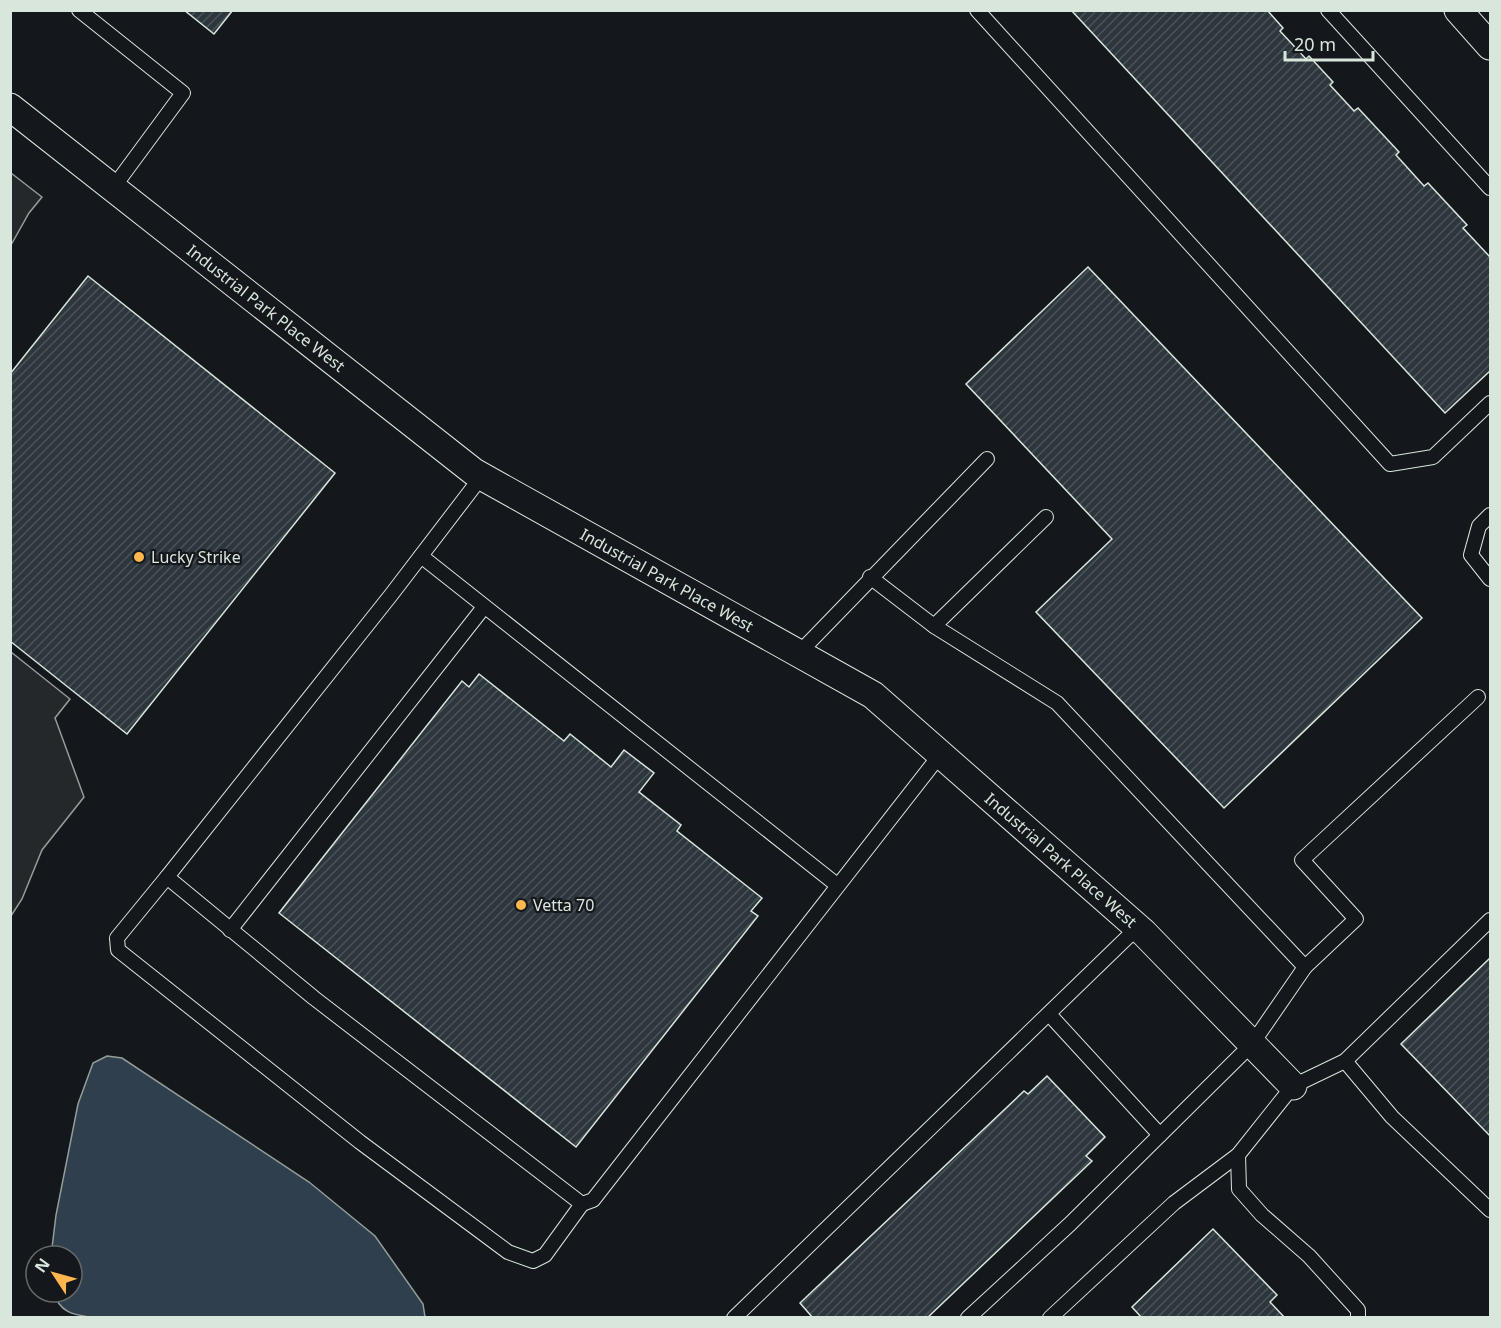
<svg xmlns="http://www.w3.org/2000/svg" width="1501" height="1328" font-family="'Noto Sans',sans-serif">
<style>
.parking{fill:#24282b;stroke:#939e99;stroke-width:1.5}
.water{fill:#2f3f4d;stroke:#939e99;stroke-width:1.5}
.building{fill:url(#building-hatch);stroke:#d8e6dc;stroke-width:1.5}
.lines{fill:none;stroke-linecap:round;stroke-linejoin:round}
.lane-casing{stroke:#d8e6dc;stroke-width:16}
.street-casing{stroke:#d8e6dc;stroke-width:29}
.lane{stroke:#14181c;stroke-width:14}
.street{stroke:#14181c;stroke-width:27}
.poi-dot{fill:#ffb74d;stroke:#14181c;stroke-width:2}
.labels{text-anchor:middle;dominant-baseline:central;stroke-width:4.5;stroke-linejoin:round;paint-order:stroke}
.street-label{font-size:16px;fill:#d8e6dc;stroke:#14181c}
.poi-label{font-size:16px;fill:#d8e6dc;stroke:#14181c;text-anchor:start}
</style>
<defs>
<pattern id="building-hatch" width="6" height="6" patternUnits="userSpaceOnUse" patternTransform="scale(1.5)"><rect width="6" height="6" fill="#2c363c"/><path d="M-1 1l2-2M0 6l6-6M5 7l2-2" fill="none" stroke="#4a5358"/></pattern>
</defs>
<rect width="100%" height="100%" fill="#14181c"/>
<g class="parking">
<path d="M11,173L42,197L29,213L11,245Z"/>
<path d="M11,652L70,699L55,718L84,797L42,850L22,899L11,916Z"/>
</g>
<path class="water" d="M107,1056L122,1058L309,1182L375,1236L423,1304L425,1317L95,1318C76,1315 59,1314 54,1292H72V1256H51L56,1215L78,1104L93,1063Z"/>
<g class="building">
<path d="M184,10H233L214,34Z"/>
<path d="M1071,10H1267L1283,28L1280,31L1306,59L1309,56L1333,82L1330,85L1354,111L1358,108L1399,152L1396,155L1424,186L1428,183L1467,225L1463,228L1490,257V371L1445,413Z"/>
<path d="M1088,267L1422,618L1224,808L1036,612L1112,539L966,384Z"/>
<path d="M88,276L335,473L127,734L10,641V374Z"/>
<path d="M479,674L564,741L570,734L611,767L624,750L654,773L639,792L681,825L677,831L762,898L751,911L758,916L576,1147L279,913L462,681L469,687Z"/>
<path d="M1490,958V1136L1401,1044Z"/>
<path d="M1047,1076L1105,1137L1086,1156L1092,1161L927,1318H813L800,1303L1024,1091L1028,1094Z"/>
<path d="M1213,1229L1277,1295L1270,1302L1285,1318H1142L1132,1307Z"/>
</g>
<g class="lines">
<defs>
<g id="lane">
<path d="M79,10L183,93L113,188"/>
<path d="M977,10L1390,464L1433,457L1490,403"/>
<path d="M1328,10L1490,188"/>
<path d="M482,476L391,595L167,877L314,998L582,1204L593,1200L940,755"/>
<path d="M1490,515L1479,526L1471,555L1490,579"/>
<path d="M421,556L837,885"/>
<path d="M870,577L934,626L1046,517"/>
<path d="M934,626L1057,703L1305,967L1252,1044L1070,1224L968,1318"/>
<path d="M798,654L987,459"/>
<path d="M167,877L117,938L118,950L360,1142L508,1252L533,1261L545,1255L582,1204"/>
<path d="M230,930L484,607"/>
<path d="M1305,967L1356,919L1302,860L1478,697"/>
<path d="M1049,1014L1160,1135"/>
<path d="M1345,1061L1392,1117L1490,1210"/>
<path d="M1238,1155L1239,1189L1262,1215L1309,1256L1358,1310V1318"/>
<path d="M734,1318L1138,927"/>
<path d="M1050,1318L1174,1203L1238,1155L1293,1086L1345,1061L1490,920"/>
</g>
<g id="street">
<path d="M1458,10L1490,46"/>
<path d="M10,107L474,472L873,695L1144,933L1293,1086"/>
</g>
</defs>
<use href="#lane" class="lane-casing"/>
<use href="#street" class="street-casing"/>
<use href="#lane" class="lane"/>
<use href="#street" class="street"/>
</g>
<g class="poi-dot">
<circle cx="139" cy="557" r="6"/>
<circle cx="521" cy="905" r="6"/>
</g>
<g class="labels">
<g class="street-label">
<text transform="translate(266 308) rotate(38)">Industrial Park Place West</text>
<text transform="translate(667 580) rotate(29)">Industrial Park Place West</text>
<text transform="translate(1061 860) rotate(41)">Industrial Park Place West</text>
</g>
<g class="poi-label">
<text x="151" y="557">Lucky Strike</text>
<text x="533" y="905">Vetta 70</text>
</g>
</g>
<rect width="1501" height="1328" fill="none" stroke="#d8e6dc" stroke-width="24"/>
<g transform="translate(54 1274) rotate(306)"><circle r="28" fill="#14181c" stroke="#626a69" stroke-width="1.5"/>
<path d="M0-4.5L10 22L0 15L-10 22Z" fill="#ffb74d"/>
<text y="-9" font-size="16" font-weight="bold" text-anchor="middle" fill="#d8e6dc">N</text>
</g>
<path d="M1285 51v9h88v-9" fill="none" stroke="#d8e6dc" stroke-width="3"/>
<text x="1294" y="51" font-size="18" fill="#d8e6dc" stroke="#14181c" stroke-width="4.5" paint-order="stroke">20 m</text>
</svg>
